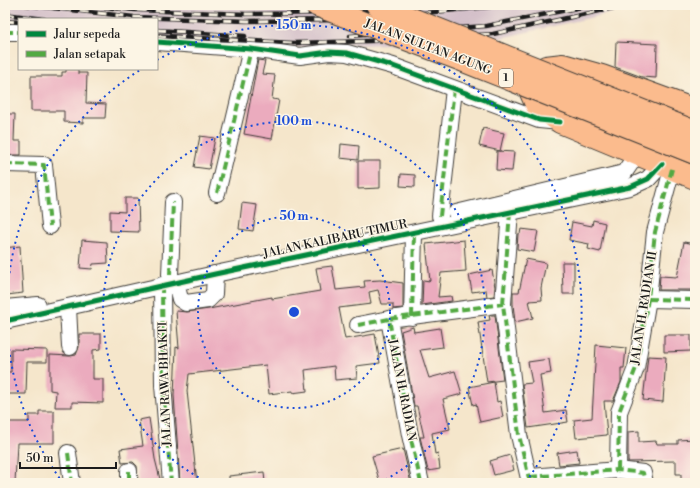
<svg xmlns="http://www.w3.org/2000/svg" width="700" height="488" font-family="'Libre Bodoni',serif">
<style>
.industrial{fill:#d2bdc8}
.building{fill:#ebabbe}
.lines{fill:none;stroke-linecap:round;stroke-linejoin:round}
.minor-casing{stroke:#3d3a36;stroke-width:18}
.highway-casing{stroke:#3d3a36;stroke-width:24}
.minor{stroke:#fff;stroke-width:16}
.highway{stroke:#fbbb8d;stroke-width:22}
.rail-casing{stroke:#1c1c1c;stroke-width:4.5}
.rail{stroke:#fcf5e5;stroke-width:3;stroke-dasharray:9;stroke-linecap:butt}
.highway-bridge-casing{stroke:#3d3a36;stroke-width:24;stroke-linecap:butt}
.highway-bridge{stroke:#fbbb8d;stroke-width:22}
.quiet{stroke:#52a943;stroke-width:4;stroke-dasharray:8 4;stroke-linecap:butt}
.cycleway-casing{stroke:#fcf5e5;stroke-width:8}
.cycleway{stroke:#00873e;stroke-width:5}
.ring{fill:none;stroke:#1d4ed8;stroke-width:2;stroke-dasharray:2 4}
.labels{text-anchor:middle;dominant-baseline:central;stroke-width:3;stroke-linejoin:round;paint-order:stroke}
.shield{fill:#fcf5e5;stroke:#5f5d58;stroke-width:1}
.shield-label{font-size:11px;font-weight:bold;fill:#1c1c1c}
.street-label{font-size:12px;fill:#1c1c1c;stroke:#fcf5e5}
.centre{fill:#1d4ed8;stroke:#fcf5e5;stroke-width:2}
.ring-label{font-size:12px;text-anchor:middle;font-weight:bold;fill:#1d4ed8;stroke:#fcf5e5;stroke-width:3;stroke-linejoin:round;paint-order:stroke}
</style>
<rect width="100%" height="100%" fill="#fcf5e5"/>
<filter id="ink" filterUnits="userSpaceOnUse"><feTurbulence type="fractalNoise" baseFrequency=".025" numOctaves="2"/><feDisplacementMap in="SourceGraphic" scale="8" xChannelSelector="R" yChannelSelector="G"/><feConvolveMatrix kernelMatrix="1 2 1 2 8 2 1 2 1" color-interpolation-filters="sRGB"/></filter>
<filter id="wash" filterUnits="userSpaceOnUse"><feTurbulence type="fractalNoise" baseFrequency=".012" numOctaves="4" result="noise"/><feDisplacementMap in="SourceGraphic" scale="16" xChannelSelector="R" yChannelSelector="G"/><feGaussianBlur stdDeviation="0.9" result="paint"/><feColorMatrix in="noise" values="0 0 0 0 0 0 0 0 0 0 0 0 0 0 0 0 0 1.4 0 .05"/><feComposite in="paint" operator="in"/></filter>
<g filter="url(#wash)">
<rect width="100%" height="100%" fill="#f5e6cb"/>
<path class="industrial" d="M5,5H646L496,39L297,48L157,39V19H19V26L5,25Z"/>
<g id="blocks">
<g class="building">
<path d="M616,42L657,44L656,78L642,77L615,67Z"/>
<path d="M258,60L265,61L262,74L275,75L272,99L279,100L272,139L244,134Z"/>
<path d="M66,69H78V73H87L86,103L106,104L105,118H83V123L64,122V111H31V76H62V72H66Z"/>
<path d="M5,114H15L14,141H21V155H5Z"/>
<path d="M483,128L504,133L500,151L479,146Z"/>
<path d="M200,136L215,138L209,169L194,167Z"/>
<path d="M341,144L359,146L358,160L340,158Z"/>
<path d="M497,151L514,152L512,171L496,170Z"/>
<path d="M358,161H380V188L358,189Z"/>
<path d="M401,174L415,175V187L400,186Z"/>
<path d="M125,198H138L139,232L110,231V211L125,212Z"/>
<path d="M242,203L257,205L253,231L239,229Z"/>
<path d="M593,220L605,223L600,252L588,249L589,244L569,240L572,222L592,226Z"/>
<path d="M521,229L538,231L534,252L517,249L518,234H520Z"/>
<path d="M82,240L107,242L108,263L93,264L92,269L80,268Z"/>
<path d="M464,240L466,271L441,273L438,297L451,296L452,301L422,305L423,280L430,281L426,244Z"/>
<path d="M684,242L695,244V290H659L660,276L677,277Z"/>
<path d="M20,246L23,293L7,295L5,275L8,274L5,248Z"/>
<path d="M526,259L546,263L541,288L542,300L529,301L533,318L515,322L513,304V292H519Z"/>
<path d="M562,262H574V294H563Z"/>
<path d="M332,266L336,290L365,287L364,281L380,280L403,283V308L393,309V304H382L378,290L369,292L371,304L339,308L345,339L375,334L380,363L356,366L357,378L335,380L334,366L305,370L307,391L292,393V391L269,394L266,365L189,374L187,391L197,483H180L174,395L176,347L179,348L176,311L187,312L209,309L272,297V299L320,291L316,268Z"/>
<path d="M492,270L495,287L494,296L487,297L486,290L472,292L469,275Z"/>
<path d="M489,315H495L503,380L487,382L478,322L490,320Z"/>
<path d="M413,327L414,332L440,328L443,347L420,350L429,378L455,371L462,394L443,399L450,429L432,433L435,454L438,453L440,469L428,471L420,437H424L417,406H414L401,331Z"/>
<path d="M79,334H101V349L93,350V379H103V403L72,402V407H55L56,391L50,390V355L70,356L76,355L79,347Z"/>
<path d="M664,335H691V351L664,352Z"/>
<path d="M596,345L626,348L624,368H621V382L613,401H604L607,435L576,438L574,420L592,418Z"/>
<path d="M11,349L47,350V362H27L26,394H5V372H11Z"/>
<path d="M648,356L666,357L663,402L643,400Z"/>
<path d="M549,359L551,373L540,375L545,413L566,410L568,422L528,428L522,384L532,383L528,362Z"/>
<path d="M494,382L497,402L500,401L503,417L480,422L476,404L473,405L469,387Z"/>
<path d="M39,411H54V443H17L15,483H5V422H29V415H39Z"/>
<path d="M149,418L155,459L161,483H138L137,466L133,462L122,463L120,449L143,446L139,420Z"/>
<path d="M639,431V442L656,441L657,444H678V440L695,439V483H681V474H676V461L628,462V432Z"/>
<path d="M403,449L411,483H380L372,456Z"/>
<path d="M577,450L579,463L559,465L557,453Z"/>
<path d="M510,455L514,470L494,475L490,461Z"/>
<path d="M264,472L265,483H229V476Z"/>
</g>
</g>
</g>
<g filter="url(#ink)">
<use href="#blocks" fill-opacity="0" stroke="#3d3a36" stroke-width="1"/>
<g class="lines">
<defs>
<g id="minor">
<path d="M5,32H19"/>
<path d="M157,42L251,49L300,56L329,52L347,53L393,66L539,120L560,122"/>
<path d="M5,164L44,165L50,226"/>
<path d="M217,193L251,49"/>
<path d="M510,212L503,304L519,435L530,483"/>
<path d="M456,213L624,173L637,154"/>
<path d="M440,216L454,89"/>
<path d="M170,275L173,202"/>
<path d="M176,283L180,299L186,303L208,300L214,294L215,274"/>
<path d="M162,285L163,385L171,483"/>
<path d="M648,299L695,300"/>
<path d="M68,307L70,347"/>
<path d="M5,308L38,305"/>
<path d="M412,317L414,233"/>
<path d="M5,321L215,274L630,187L648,179L662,164"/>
<path d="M358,325L389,319"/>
<path d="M68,453L72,483"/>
<path d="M618,470L619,412L636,368L648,299L655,232L672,169"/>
<path d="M129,471V483"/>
<path d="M530,477L618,470L643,473L645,483"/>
<path d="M421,483L410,435L389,319L503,304"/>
</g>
<path id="highway" d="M695,110L602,76L563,65L546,67L540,71L532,80L529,88L536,104L560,122L695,178"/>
</defs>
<use href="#minor" class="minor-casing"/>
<use href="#highway" class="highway-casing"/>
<use href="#minor" class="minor"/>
<use href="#highway" class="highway"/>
<defs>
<g id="rail">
<path d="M26,5L134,17L247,21L346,20L511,5"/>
<path d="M83,5L135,10L246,14L342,13L431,5"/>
<path d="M5,14L44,19"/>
<path d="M5,21L19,22"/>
<path d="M157,30L245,36"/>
<path d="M157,36L294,43L407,40L493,34L627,5"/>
<path d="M350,36L486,26L592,5"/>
</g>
</defs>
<use href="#rail" class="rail-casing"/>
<use href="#rail" class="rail"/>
<defs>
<g id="highway-bridge">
<path d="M316,5L459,59L695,153"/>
<path d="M377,5L695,132"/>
</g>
</defs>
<use href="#highway-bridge" class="highway-bridge-casing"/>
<use href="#highway-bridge" class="highway-bridge"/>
<g class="quiet">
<path d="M5,32H19"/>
<path d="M5,164L44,165L50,226"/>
<path d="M217,193L251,49"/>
<path d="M510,212L503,304L519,435L530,483"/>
<path d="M440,216L454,89"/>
<path d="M170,275L173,202"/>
<path d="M162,285L163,385L171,483"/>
<path d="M648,299L695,300"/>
<path d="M412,317L414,233"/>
<path d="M358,325L389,319"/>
<path d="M68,453L72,483"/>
<path d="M618,470L619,412L636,368L648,299L655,232L672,169"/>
<path d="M129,471V483"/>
<path d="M530,477L618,470L643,473L645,483"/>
<path d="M421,483L410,435L389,319L503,304"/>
</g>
<defs>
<g id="cycleway">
<path d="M157,42L251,49L300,56L329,52L347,53L393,66L539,120L560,122"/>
<path d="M5,321L215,274L630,187L648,179L662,164"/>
</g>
</defs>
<use href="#cycleway" class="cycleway-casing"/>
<use href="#cycleway" class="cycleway"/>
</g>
</g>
<g class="ring">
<circle cx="294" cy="312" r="96"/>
<path d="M209 483A191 191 0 1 1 379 483"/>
<path d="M63 483A287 287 0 0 1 140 70M157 60A287 287 0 0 1 525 483"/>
</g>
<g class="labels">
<rect class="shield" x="499" y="69" width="14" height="18" rx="3"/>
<g class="shield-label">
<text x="506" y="78">1</text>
</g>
<g class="street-label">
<text transform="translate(428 47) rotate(21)">JALAN SULTAN AGUNG</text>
<text transform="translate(335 239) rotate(-12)">JALAN KALIBARU TIMUR</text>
<text transform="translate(644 308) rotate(-81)">JALAN H. RADIAN II</text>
<text transform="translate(165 384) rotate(-92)">JALAN RAWA BHAKTI</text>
<text transform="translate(402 390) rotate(79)">JALAN H. RADIAN</text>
</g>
</g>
<circle cx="294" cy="312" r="6" class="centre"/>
<g class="ring-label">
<text x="294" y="29">150 m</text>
<text x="294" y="125">100 m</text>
<text x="294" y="220">50 m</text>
</g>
<rect width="700" height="488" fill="none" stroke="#fcf5e5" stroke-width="20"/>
<rect x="18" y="18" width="140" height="52" fill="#fcf5e5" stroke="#a29e95"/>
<rect x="26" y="31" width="20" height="6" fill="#00873e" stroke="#a29e95"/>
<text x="54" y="38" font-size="12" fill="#1c1c1c">Jalur sepeda</text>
<rect x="26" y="51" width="20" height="6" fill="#52a943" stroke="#a29e95"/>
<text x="54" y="58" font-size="12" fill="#1c1c1c">Jalan setapak</text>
<path d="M20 462v6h96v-6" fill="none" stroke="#1c1c1c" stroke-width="2"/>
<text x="26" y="462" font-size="12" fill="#1c1c1c" stroke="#fcf5e5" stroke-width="3" paint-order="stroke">50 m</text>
</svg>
